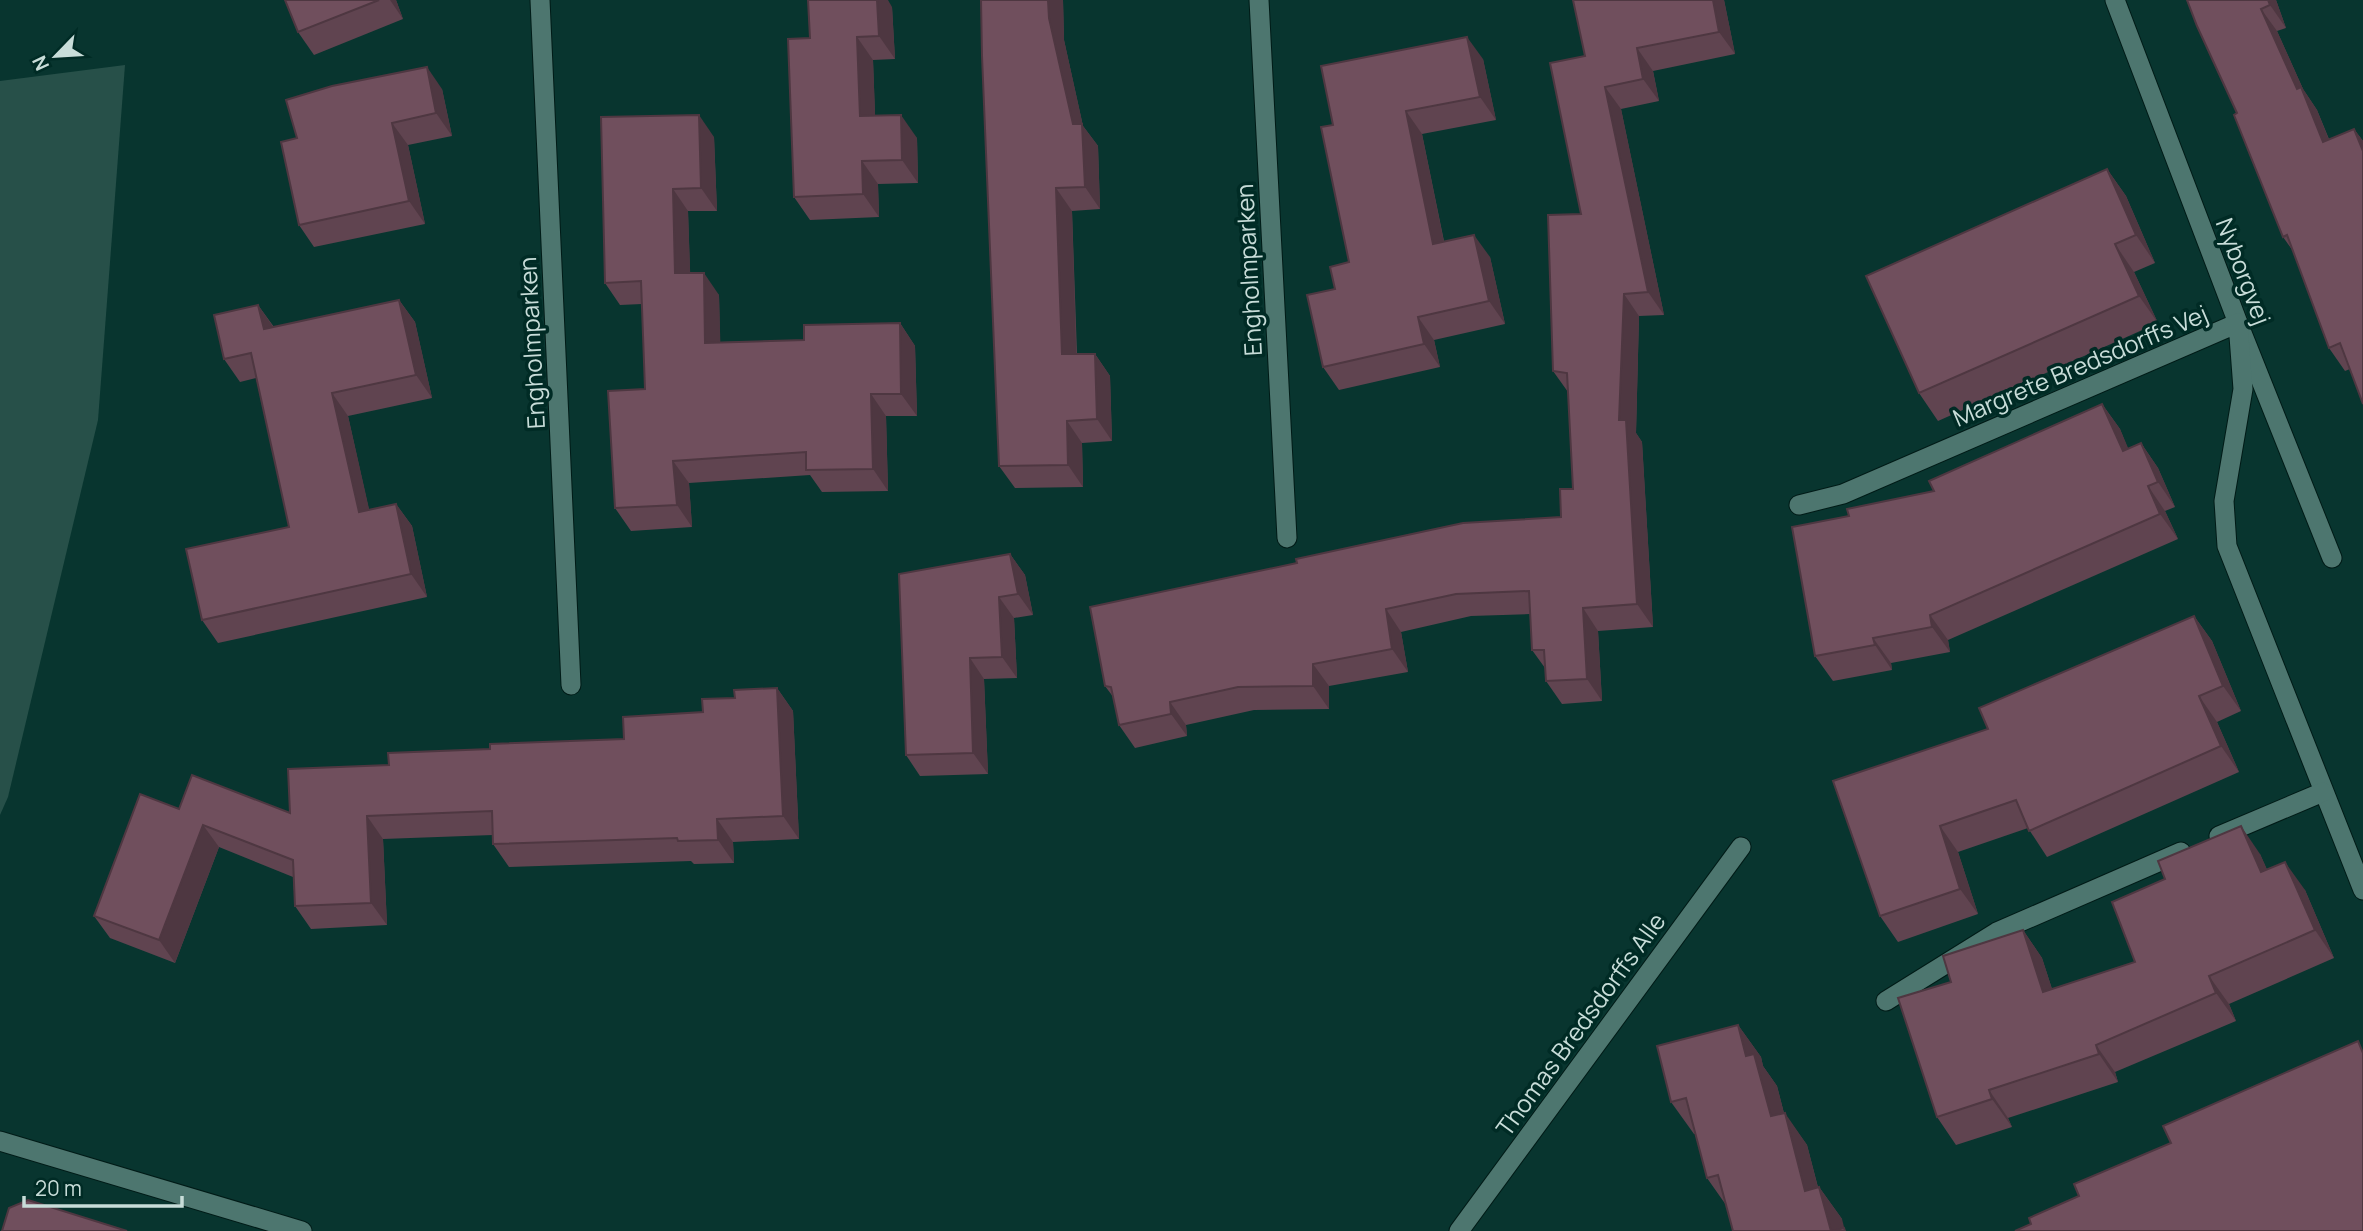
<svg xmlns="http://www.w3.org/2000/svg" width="2363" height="1231" font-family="Manrope,sans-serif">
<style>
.green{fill:#275049}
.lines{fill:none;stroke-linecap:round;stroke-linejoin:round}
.minor-casing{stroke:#001b17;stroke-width:21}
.minor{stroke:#4d766f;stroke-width:19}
.wall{fill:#604450}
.shaded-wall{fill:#4e3741}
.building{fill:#704f5d;stroke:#4e3741;stroke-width:2}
.labels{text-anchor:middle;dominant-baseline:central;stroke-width:7;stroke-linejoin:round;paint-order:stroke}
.street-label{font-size:24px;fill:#c8ddd9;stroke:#002b25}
</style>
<rect width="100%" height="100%" fill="#08352f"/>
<path class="green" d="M125,65L98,420L8,797L0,815V81Z"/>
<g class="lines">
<defs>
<g id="minor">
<path d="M540,0L571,685"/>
<path d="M1259,0L1287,538"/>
<path d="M2115,0L2238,323L2332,558"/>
<path d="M1799,505L1843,494L2238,323L2243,389L2224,501L2227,546L2363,890"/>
<path d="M2219,836L2323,792"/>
<path d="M1886,1001L1997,932L2181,852"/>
<path d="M0,1141L302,1231"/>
<path d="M1459,1231L1741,847"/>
</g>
</defs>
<use href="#minor" class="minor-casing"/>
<use href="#minor" class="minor"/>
</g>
<g class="wall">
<path d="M285,0H396L403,19L314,55L298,32Z"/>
<path d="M981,0H1063L1064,40L1083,126L1098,146L1100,209L1072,211L1077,354H1095L1110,376L1112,441L1082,443L1083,487L1015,488L999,466Z"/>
<path d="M1573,0H1724L1735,54L1653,71L1659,101L1621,109L1664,315L1639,316L1636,433L1642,442L1653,627L1598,631L1602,701L1562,704L1546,681L1545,668L1532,650L1530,614L1471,616L1401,632L1408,672L1329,686V709L1254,710L1186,725L1187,736L1135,748L1119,725L1114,698L1105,686L1561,517L1573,489L1568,392L1553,371L1581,214L1585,56Z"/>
<path d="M2276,0L2286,28L2277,31L2303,89L2317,110L2329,139L2354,129L2363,141V404L2350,369L2345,371L2329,348L2293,251L2283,237L2237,113L2197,26Z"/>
<path d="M892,7L895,59L873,60L875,115L917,138L918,183L878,184L879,217L810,220L794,197L810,38Z"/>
<path d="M1483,59L1496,120L1422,134L1444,241L1490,257L1505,324L1434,340L1440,367L1339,390L1323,367L1335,289L1349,262L1333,125Z"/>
<path d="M442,89L452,136L408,145L425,224L314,247L299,225L297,138Z"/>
<path d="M601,117L714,137L717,211H688L690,273L719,295L720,342L804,340L900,323L915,346L917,416H886L888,491L822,492L810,475L689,483L692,527L631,531L615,508L645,389L642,304L620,305L605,283Z"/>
<path d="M2107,169L2126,196L2155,263L2134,272L2158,323L1938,421L1919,393Z"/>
<path d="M399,300L415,322L432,398L348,416L369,510L396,504L412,526L427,597L218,643L202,620L289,527L256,378L240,382L224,359L258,305L274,327Z"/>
<path d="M2102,404L2120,429L2128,449L2141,443L2158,468L2175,507L2165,511L2178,539L1948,640L1950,652L1891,663L1892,670L1833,681L1815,656L1934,491Z"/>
<path d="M1010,554L1025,575L1033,615L1014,618L1017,678L984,679L988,774L920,776L906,755Z"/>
<path d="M2194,616L2212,641L2241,711L2217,722L2239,772L2047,857L2028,828L1958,852L1978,914L1898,942L1880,916L1988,729Z"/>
<path d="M777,688L793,711L799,839L733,842L734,863L694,864L691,861L509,867L493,844V835L383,839L387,925L311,929L295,906L293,877L219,847L175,963L110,938L94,916L179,809L290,813L389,765L490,749L624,739L703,712Z"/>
<path d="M2260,854L2267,870L2305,890L2334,958L2229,1004L2236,1021L2115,1072L2118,1082L2008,1118L2012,1127L1956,1145L1937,1117L1951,982L2023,930L2042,958L2052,989L2135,962Z"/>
<path d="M1738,1025L1761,1057L1763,1066L1777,1086L1784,1113L1807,1145L1818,1187H1819L1842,1219L1726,1205L1707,1178L1695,1134H1694L1671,1102Z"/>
</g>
<g class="shaded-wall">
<path d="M390,0H396L403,19Z"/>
<path d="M877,0H888L892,7L895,59L879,36Z"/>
<path d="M1048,0H1063L1064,40L1083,126L1098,146L1100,209L1085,187L1073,124L1049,18Z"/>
<path d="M1713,0H1724L1735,54L1719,32Z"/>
<path d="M2268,0H2276L2286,28L2270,5Z"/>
<path d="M2261,9L2277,31L2303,89L2317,110L2339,165L2323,142L2297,89Z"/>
<path d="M857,37L873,60L876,139L860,116Z"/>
<path d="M1467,37L1483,59L1496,120L1480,97Z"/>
<path d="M1637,48L1653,71L1659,101L1643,79Z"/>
<path d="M427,67L442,89L452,136L436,113Z"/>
<path d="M1605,87L1621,109L1664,315L1648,292Z"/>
<path d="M1406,111L1422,134L1449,267L1433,244Z"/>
<path d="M699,115L714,137L717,211L701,188Z"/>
<path d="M901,115L917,138L918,183L902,160Z"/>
<path d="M392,123L408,145L425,224L409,201Z"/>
<path d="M2354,129L2363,141V151Z"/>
<path d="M862,161L878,184L879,217L863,194Z"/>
<path d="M2107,169L2126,196L2155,263L2136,235Z"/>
<path d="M1056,188L1072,211L1077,376L1062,354Z"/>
<path d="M673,189L688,211L691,296L675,273Z"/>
<path d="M1474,235L1490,257L1505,324L1489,301Z"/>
<path d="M2115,244L2134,272L2158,323L2139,296Z"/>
<path d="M704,273L719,295L721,365L705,343Z"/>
<path d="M1624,294L1639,316L1636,433L1642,442L1653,627L1637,604L1619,420Z"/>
<path d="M399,300L415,322L432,398L416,375Z"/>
<path d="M258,305L274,328L264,329Z"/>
<path d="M1418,317L1434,340L1440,367L1424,344Z"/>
<path d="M900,323L915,346L917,416L901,394Z"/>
<path d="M1095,354L1110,376L1112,441L1097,419Z"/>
<path d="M332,393L348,416L375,535L359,512Z"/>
<path d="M871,394L886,416L888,491L873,469Z"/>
<path d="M2102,404L2120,429L2140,476L2123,451Z"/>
<path d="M1067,421L1082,443L1083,487L1068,465Z"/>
<path d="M2141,443L2158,468L2175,507L2158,482Z"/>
<path d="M673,461L689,483L692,527L677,505Z"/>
<path d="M2148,486L2165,511L2178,539L2160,514Z"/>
<path d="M396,504L412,526L427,597L411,574Z"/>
<path d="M1010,554L1025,575L1033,615L1018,594Z"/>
<path d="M999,597L1014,618L1017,678L1002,657Z"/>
<path d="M1583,608L1598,631L1602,701L1587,679Z"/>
<path d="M1386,609L1401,632L1408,672L1392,649Z"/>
<path d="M1930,615L1948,640L1950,652L1932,627Z"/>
<path d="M2194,616L2212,641L2241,711L2223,686Z"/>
<path d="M1873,638L1891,663L1892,670L1875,645Z"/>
<path d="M970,658L984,679L988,774L973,753Z"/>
<path d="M1313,664L1329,686V709L1313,686Z"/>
<path d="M777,688L793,711L799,839L783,816Z"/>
<path d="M2199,696L2217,722L2239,772L2221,746Z"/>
<path d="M1170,702L1186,725L1187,736L1171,714Z"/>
<path d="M367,816L383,839L387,925L371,903Z"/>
<path d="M717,819L733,842L734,863L718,840Z"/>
<path d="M203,825L219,847L175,963L159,940Z"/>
<path d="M1940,826L1958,852L1978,914L1960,889Z"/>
<path d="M2241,826L2260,854L2281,900L2261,872Z"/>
<path d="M2285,862L2305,890L2334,958L2315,930Z"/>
<path d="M2023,930L2042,958L2062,1020L2043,992Z"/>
<path d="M2209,976L2229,1004L2236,1021L2216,993Z"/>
<path d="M1738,1025L1761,1057L1763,1066L1777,1086L1793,1149L1771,1116L1746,1056Z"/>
<path d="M2096,1045L2115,1072L2118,1082L2099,1054Z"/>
<path d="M1989,1090L2008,1118L2012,1127L1992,1099Z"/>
<path d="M1785,1113L1807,1145L1827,1223L1805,1191Z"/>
<path d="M1819,1187L1842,1219L1845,1231H1831Z"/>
</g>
<g class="building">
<path d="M285,0H379L298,32Z"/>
<path d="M808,0H877L879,36L857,37L860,116L901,115L902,160L862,161L863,194L794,197L788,39L810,38Z"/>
<path d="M981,0H1048L1049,18L1073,124H1082L1085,187L1056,188L1062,354H1095L1097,419L1067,421L1068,465L999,466L982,56Z"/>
<path d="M1573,0H1713L1719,32L1637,48L1643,79L1605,87L1648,292L1624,294L1619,420H1626L1637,604L1583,608L1587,679L1546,681L1544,650H1532L1529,591L1456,594L1386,609L1392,649L1313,664V686L1238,687L1170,702L1171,714L1119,725L1111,687L1105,686L1090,607L1297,563L1296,559L1463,523L1561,517L1560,489H1573L1567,373L1553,371L1548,215L1581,214L1550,63L1585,56Z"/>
<path d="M2187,0H2268L2270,5L2261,9L2297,89L2301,87L2323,142L2354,129L2363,151V404L2340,343L2329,348L2287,235L2283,237L2234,115L2237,113L2197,26Z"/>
<path d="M1467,37L1480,97L1406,111L1433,244L1474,235L1489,301L1418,317L1424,344L1323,367L1307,295L1335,289L1330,267L1349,262L1321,127L1333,125L1321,66Z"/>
<path d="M427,67L436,113L392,123L409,201L299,225L281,142L297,138L286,100L332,86Z"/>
<path d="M699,115L701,188L673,189L675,273H704L705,343L804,340V325L900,323L901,394H871L873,469L806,470V452L673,461L677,505L615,508L608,391L645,389L641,281L605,283L601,117Z"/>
<path d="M2107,169L2136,235L2115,244L2139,296L1919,393L1866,276Z"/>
<path d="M399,300L416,375L332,393L359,512L396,504L411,574L202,620L186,549L289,527L251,353L224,359L214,315L258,305L264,329Z"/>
<path d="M2102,404L2123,451L2141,443L2158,482L2148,486L2160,514L1930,615L1932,627L1873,638L1875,645L1815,656L1792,527L1849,516L1847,509L1934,491L1929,481Z"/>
<path d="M1010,554L1018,594L999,597L1002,657L970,658L973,753L906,755L899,574Z"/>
<path d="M2194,616L2223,686L2199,696L2221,746L2029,831L2016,800L1940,826L1960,889L1880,916L1833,781L1988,729L1979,708Z"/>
<path d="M777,688L783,816L717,819L718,840L678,841L677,838L493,844L492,811L367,816L371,903L295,906L293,860L203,825L159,940L94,916L140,794L179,809L192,775L290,813L288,769L389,765L388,753L490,749V744L624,739L623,717L703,712L702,699L735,698L734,690Z"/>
<path d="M2241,826L2261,872L2285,862L2315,930L2209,976L2216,993L2096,1045L2099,1054L1989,1090L1992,1099L1937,1117L1898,998L1951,982L1943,956L2023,930L2043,992L2135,962L2112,902L2165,879L2158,861Z"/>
<path d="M1738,1025L1746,1056L1754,1054L1771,1116L1785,1113L1805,1191L1819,1187L1831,1231H1733L1718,1175L1707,1178L1686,1098L1671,1102L1657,1046Z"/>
<path d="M2358,1041L2363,1053V1231H2015L2031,1224L2029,1218L2079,1196L2074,1184L2171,1143L2163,1126Z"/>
<path d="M28,1200L127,1231H2L9,1208Z"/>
<path d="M1844,1228L1845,1231H1833Z"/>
</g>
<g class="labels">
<g class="street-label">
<text transform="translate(1248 270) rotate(-93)">Engholmparken</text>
<text transform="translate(2244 271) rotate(69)">Nyborgvej</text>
<text transform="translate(531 343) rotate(-93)">Engholmparken</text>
<text transform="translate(2080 365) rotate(-23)">Margrete Bredsdorffs Vej</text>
<text transform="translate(1580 1024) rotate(-54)">Thomas Bredsdorffs Alle</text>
</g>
</g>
<g transform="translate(56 56) rotate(245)" stroke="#002b25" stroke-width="5" paint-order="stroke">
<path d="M0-5L12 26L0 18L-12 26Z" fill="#c8ddd9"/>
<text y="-10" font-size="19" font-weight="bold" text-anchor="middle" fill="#c8ddd9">N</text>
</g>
<path d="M24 1196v10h158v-10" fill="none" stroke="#c8ddd9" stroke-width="3.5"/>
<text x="35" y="1196" font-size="21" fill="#c8ddd9" stroke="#002b25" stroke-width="5" paint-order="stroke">20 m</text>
</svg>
